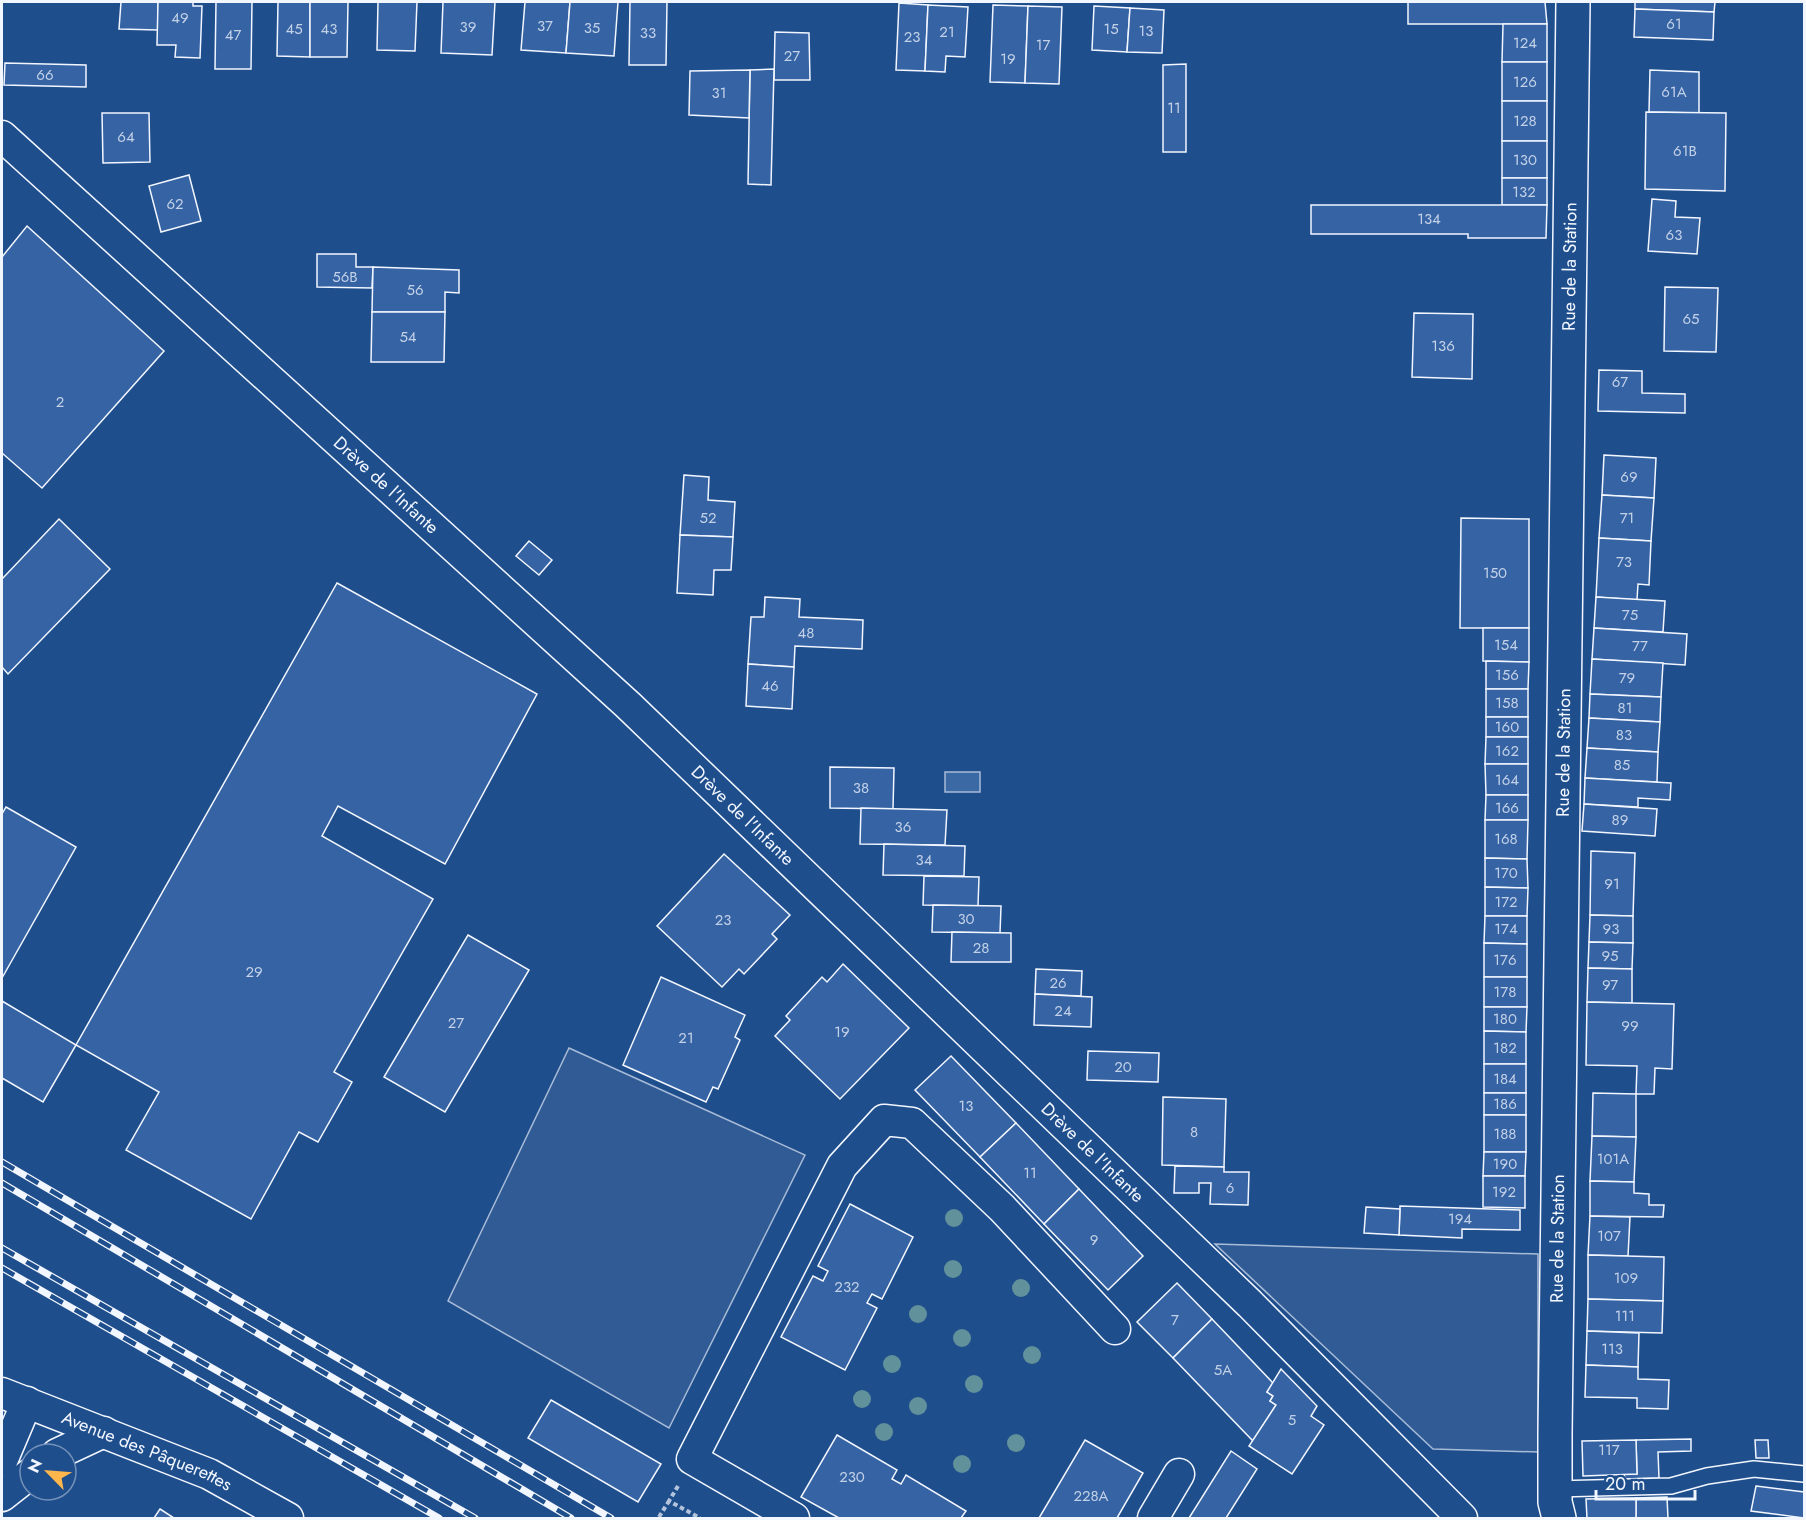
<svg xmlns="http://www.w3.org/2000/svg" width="1806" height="1520" font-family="Jost,sans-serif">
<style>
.parking{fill:#305b95;stroke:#a8bbd7;stroke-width:1.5}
.water{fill:#3b69a3;stroke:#a8bbd7;stroke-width:1.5}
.building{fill:#3563a3;stroke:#f2f6ff;stroke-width:1.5}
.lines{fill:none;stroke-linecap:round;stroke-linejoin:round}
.lane-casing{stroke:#f2f6ff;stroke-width:18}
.street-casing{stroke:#f2f6ff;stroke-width:33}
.secondary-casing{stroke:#f2f6ff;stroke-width:36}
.path{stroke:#b3c4dc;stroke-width:4;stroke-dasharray:4.5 3;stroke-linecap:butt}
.lane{stroke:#1f4e8c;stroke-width:15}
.street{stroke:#1f4e8c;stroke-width:30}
.secondary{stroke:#1f4e8c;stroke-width:33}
.rail-casing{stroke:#f2f6ff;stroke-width:7}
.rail{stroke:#1f4e8c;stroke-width:4.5;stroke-dasharray:14;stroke-linecap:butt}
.tree{fill:#61919a}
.labels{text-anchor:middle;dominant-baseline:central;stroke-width:4.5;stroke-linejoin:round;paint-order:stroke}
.number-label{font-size:15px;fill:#c3d1e8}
.street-label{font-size:18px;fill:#f2f6ff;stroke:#1f4e8c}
</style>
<rect width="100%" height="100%" fill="#1f4e8c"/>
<g class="parking">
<path d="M569,1048L805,1155L669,1428L448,1301Z"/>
<path d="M1215,1244L1538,1254V1452L1433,1449Z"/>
</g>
<rect class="water" x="945" y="772" width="35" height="20"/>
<g class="building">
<path d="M121,2H158V30L119,29Z"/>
<path d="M158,2H193V6H202L200,58L175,57L176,45H157Z"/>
<path d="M216,2H252L251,69H215Z"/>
<path d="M278,2H310V57L277,56Z"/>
<path d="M310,2H348L347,57H310Z"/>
<path d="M378,2H417L415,51L377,50Z"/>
<path d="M443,2H495L492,55L441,53Z"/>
<path d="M525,2H570L566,53L521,50Z"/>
<path d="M570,2H618L614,56L566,53Z"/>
<path d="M630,2H667L666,65H629Z"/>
<path d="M1408,2H1545L1547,24H1408Z"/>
<path d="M1635,2H1715L1714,12L1635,9Z"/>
<path d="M899,3L928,5L925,71L896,70Z"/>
<path d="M928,5L968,7L965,57L946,56L945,72L925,71Z"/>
<path d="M993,5L1028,6L1025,83L990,82Z"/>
<path d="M1028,6L1062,7L1059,84L1025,83Z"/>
<path d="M1094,6L1130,8L1127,52L1092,50Z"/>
<path d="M1130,8L1164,10L1162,53L1127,52Z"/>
<path d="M1635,9L1714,12L1713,40L1634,37Z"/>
<path d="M1503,24H1547V62H1502Z"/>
<path d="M775,32L809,33L810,80H774Z"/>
<rect x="1502" y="62" width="45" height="39"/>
<path d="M5,63L86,65V87L4,85Z"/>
<path d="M1186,64V152H1163V65Z"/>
<path d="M774,69L771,185L748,184L750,70Z"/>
<path d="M750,70L749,118L689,115L690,71Z"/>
<path d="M1650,70L1699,72V113L1649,112Z"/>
<rect x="1502" y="101" width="45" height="40"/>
<path d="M1646,112L1726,113L1725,191L1645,189Z"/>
<path d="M102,113H149L150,162L103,163Z"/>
<rect x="1502" y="141" width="45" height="37"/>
<path d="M189,175L201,221L161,232L149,186Z"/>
<rect x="1502" y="178" width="45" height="27"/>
<path d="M1652,199L1676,201L1675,217L1700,218L1697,254L1648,251Z"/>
<path d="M1311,205H1547L1546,238H1468V234H1311Z"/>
<path d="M27,226L164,351L42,488L2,453V257Z"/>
<path d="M317,254H356V267H373L372,288L317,287Z"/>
<path d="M373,267L459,270V293L445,292V312H372Z"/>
<path d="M1665,287L1718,288L1716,352L1664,351Z"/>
<path d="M372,312H445L444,362H371Z"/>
<path d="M1414,313L1473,314L1472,379L1412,377Z"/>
<path d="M1599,370L1642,371V393L1685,394V413L1598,411Z"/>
<path d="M1604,455L1656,458L1654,498L1602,495Z"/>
<path d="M684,475L709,477L708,500L735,502L733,537L680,535Z"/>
<path d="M1602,495L1654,498L1651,541L1599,538Z"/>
<path d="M1461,518L1529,519V628H1460Z"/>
<path d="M59,519L110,569L8,674L2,667V579Z"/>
<path d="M680,535L733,537L731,570H714L713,595L677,593Z"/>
<path d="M1599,538L1651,541L1649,585L1638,584L1637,600L1596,597Z"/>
<path d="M529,541L552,560L539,575L516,556Z"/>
<path d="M337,583L537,694L445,864L338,806L322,836L433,899L334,1072L352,1082L318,1142L299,1132L251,1219L126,1150L159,1092L76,1045Z"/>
<path d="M765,597L800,599L799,617L863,620L862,649L795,646L794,667L748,664L751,617H764Z"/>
<path d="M1596,597L1665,601L1663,632L1594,628Z"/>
<path d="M1483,628H1529V662L1483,661Z"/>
<path d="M1594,628L1687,634L1685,665L1592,659Z"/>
<path d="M1592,659L1663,663L1661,697L1590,694Z"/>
<path d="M1486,661L1529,662L1528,689H1486Z"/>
<path d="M748,664L794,667L792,709L746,706Z"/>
<rect x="1486" y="689" width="42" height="28"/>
<path d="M1590,694L1661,697L1660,722L1589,718Z"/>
<rect x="1486" y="717" width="42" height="20"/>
<path d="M1589,718L1660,722L1658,752L1587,748Z"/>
<path d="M1486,737H1528V764H1485Z"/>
<path d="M1587,748L1658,752L1657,782L1585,778Z"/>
<path d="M1485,764H1528V795H1486Z"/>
<path d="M830,767L894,768L893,809L830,808Z"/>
<path d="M1585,778L1671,783L1670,800L1638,798V807L1584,804Z"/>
<path d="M1486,795H1528V820H1485Z"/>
<path d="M1584,804L1657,809L1655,836L1582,831Z"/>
<path d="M6,807L76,847L2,978V814Z"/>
<path d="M861,808L947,810L945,845L860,844Z"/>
<path d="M1485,820H1528L1527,859L1485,858Z"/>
<path d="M884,844L965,846L964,876L883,875Z"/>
<path d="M1591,851L1635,853L1633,916L1590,915Z"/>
<path d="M724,854L790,915L772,934L777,939L744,974L739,969L722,987L657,926Z"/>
<path d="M1485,858L1527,859L1528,888L1485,887Z"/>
<path d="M924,876L979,877L978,906L923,905Z"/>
<path d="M1485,887L1528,888L1527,916H1485Z"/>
<path d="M933,905L1001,906L1000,933L932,932Z"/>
<path d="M1590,915L1633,916V943L1589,942Z"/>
<path d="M1485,916H1527V944L1484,943Z"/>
<path d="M952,932L1011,933V962H951Z"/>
<path d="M468,935L529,970L445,1112L384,1077Z"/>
<path d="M1589,942L1633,943L1632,969L1588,968Z"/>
<path d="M1484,943L1527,944V977H1484Z"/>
<path d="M843,964L909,1028L840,1099L775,1036L790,1020L786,1016L822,977L827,982Z"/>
<path d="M1588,968L1632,969V1003L1587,1002Z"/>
<path d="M1036,969L1082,971L1081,996L1035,994Z"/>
<path d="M661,977L745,1015L735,1037L740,1040L718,1089L713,1087L706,1102L623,1065Z"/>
<rect x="1484" y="977" width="43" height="30"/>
<path d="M1035,994L1092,997L1091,1027L1034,1025Z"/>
<path d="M2,1001L76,1045L43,1102L2,1078Z"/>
<path d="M1587,1002L1674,1004L1672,1069L1655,1068L1654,1094H1636L1637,1066L1586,1065Z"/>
<path d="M1484,1007H1527L1526,1032L1484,1031Z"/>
<path d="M1484,1031L1526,1032V1064H1484Z"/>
<path d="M1088,1051L1159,1053L1158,1082L1087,1080Z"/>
<path d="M951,1056L1016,1123L980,1157L915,1090Z"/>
<rect x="1484" y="1064" width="42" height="29"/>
<rect x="1484" y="1093" width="42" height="22"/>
<path d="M1593,1093L1636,1094V1137L1592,1136Z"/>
<path d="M1163,1097L1226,1099L1224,1167L1162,1165Z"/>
<rect x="1484" y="1115" width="42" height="37"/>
<path d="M1016,1123L1079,1189L1044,1224L980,1157Z"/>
<path d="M1592,1136L1636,1137L1634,1182L1590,1181Z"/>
<path d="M1484,1152H1526L1525,1176H1483Z"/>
<path d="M1175,1166L1224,1167V1172H1249L1248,1205L1210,1204L1211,1183H1199V1193H1174Z"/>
<path d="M1483,1176H1525V1208L1483,1207Z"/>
<path d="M1590,1181L1634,1182V1193L1649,1194V1205H1664L1663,1217L1590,1216Z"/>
<path d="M1079,1189L1143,1256L1108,1290L1044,1224Z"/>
<path d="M850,1204L913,1237L882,1299L872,1294L867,1303L877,1308L845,1370L781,1337L813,1276L823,1281L828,1271L818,1266Z"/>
<path d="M1400,1206L1520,1210V1230L1462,1229V1238L1399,1235Z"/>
<path d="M1366,1207L1400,1209L1399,1235L1364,1233Z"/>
<path d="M1590,1216L1630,1217L1628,1256L1588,1255Z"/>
<path d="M1588,1255L1664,1257L1663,1301L1588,1299Z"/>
<path d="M1177,1283L1212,1319L1173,1358L1137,1322Z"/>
<path d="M1588,1299L1663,1301L1662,1333L1587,1331Z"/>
<path d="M1212,1319L1273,1383L1267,1392L1273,1396L1270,1401L1276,1405L1253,1441L1173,1358Z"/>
<path d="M1587,1331L1639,1333L1638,1367L1586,1365Z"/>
<path d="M1586,1365L1638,1367V1379L1669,1380L1668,1409L1637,1408V1398L1585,1397Z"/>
<path d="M1281,1369L1317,1406L1311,1416L1324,1425L1292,1474L1249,1446L1276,1405L1270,1401L1273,1396L1267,1392Z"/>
<path d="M551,1400L661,1464L638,1502L528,1438Z"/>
<path d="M837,1435L897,1470L892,1479L901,1484L906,1475L966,1511L961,1518H839L801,1497Z"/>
<path d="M1691,1439V1451L1658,1452L1659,1478L1625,1479L1624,1474H1637L1636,1440Z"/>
<path d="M1085,1440L1143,1473L1117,1518H1039Z"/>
<path d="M1636,1440L1637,1474L1583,1476L1582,1441Z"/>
<path d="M1755,1440H1768L1769,1458H1756Z"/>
<path d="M1231,1451L1257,1469L1226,1518H1189Z"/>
<path d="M1756,1486L1804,1492V1518L1751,1511Z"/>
<path d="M1667,1497L1668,1518H1636V1498Z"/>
<path d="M1636,1498V1518H1587L1586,1499Z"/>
<path d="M160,1509L174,1518H154Z"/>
</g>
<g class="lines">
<defs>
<path id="lane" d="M1555,1489L1671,1486L1707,1476L1754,1469L1804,1474"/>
<g id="street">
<path id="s1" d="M2,136L628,705L1250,1304L1462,1518"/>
<path id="s2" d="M2,1393L209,1474L288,1518"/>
<path d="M57,1454L104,1432"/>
<path d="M2,1461L27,1402"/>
<path d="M2,1496L30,1474"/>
<path d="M794,1518L692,1459L842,1166L884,1120L912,1123L1002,1208L1115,1329"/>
<path d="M1153,1518L1179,1474"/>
</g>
<g id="secondary">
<path id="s3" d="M1559,1518L1555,1502V1433L1573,2"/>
</g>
</defs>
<use href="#lane" class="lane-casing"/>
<use href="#street" class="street-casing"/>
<use href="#secondary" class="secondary-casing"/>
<g class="path">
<path d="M678,1486L669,1501L700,1518"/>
<path d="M659,1517L669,1501"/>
</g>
<use href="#lane" class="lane"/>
<use href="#street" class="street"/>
<use href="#secondary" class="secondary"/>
<defs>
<g id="rail">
<path d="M2,1162L611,1518"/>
<path d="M2,1183L571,1518"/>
<path d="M2,1248L475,1518"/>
<path d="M2,1268L439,1518"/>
</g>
</defs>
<use href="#rail" class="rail-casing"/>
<use href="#rail" class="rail"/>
</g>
<g class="tree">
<circle cx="954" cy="1218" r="9"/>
<circle cx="953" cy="1269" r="9"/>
<circle cx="1021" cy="1288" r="9"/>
<circle cx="918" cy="1314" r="9"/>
<circle cx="962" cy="1338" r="9"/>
<circle cx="1032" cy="1355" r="9"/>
<circle cx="892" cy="1364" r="9"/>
<circle cx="974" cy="1384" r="9"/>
<circle cx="862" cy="1399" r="9"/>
<circle cx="918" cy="1406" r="9"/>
<circle cx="884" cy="1432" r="9"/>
<circle cx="1016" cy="1443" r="9"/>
<circle cx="962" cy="1464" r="9"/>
</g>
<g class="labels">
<g class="number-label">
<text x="180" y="18">49</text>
<text x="1674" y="24">61</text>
<text x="545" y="26">37</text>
<text x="468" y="27">39</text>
<text x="592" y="28">35</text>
<text x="294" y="29">45</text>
<text x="329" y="29">43</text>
<text x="1111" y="29">15</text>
<text x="1146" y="31">13</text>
<text x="947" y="32">21</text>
<text x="648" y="33">33</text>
<text x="233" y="35">47</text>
<text x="912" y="37">23</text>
<text x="1525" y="43">124</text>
<text x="1043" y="45">17</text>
<text x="792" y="56">27</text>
<text x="1008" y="59">19</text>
<text x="45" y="75">66</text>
<text x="1525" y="82">126</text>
<text x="1674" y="92">61A</text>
<text x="719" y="93">31</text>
<text x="1174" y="108">11</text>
<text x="1525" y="121">128</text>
<text x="126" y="137">64</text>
<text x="1685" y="151">61B</text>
<text x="1525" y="160">130</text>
<text x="1524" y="192">132</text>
<text x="175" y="204">62</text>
<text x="1429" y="219">134</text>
<text x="1674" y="235">63</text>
<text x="345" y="277">56B</text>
<text x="415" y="290">56</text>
<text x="1691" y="319">65</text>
<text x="408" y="337">54</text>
<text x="1443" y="346">136</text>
<text x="1620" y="382">67</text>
<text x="60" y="402">2</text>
<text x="1629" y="477">69</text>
<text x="708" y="518">52</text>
<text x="1627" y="518">71</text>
<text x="1624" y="562">73</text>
<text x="1495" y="573">150</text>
<text x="1630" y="615">75</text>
<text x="806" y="633">48</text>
<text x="1506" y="645">154</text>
<text x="1640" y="646">77</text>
<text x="1507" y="675">156</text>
<text x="1627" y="678">79</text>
<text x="770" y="686">46</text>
<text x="1507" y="703">158</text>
<text x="1625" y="708">81</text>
<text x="1507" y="727">160</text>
<text x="1624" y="735">83</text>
<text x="1507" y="751">162</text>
<text x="1622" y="765">85</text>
<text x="1507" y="780">164</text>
<text x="861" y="788">38</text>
<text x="1507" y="808">166</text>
<text x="1620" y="820">89</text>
<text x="903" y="827">36</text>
<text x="1506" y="839">168</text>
<text x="924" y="860">34</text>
<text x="1506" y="873">170</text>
<text x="1612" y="884">91</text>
<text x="1506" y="902">172</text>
<text x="966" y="919">30</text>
<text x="723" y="920">23</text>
<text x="1506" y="929">174</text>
<text x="1611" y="929">93</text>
<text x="981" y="948">28</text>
<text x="1610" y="956">95</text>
<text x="1505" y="960">176</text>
<text x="254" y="972">29</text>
<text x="1058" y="983">26</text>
<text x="1610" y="985">97</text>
<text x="1505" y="992">178</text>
<text x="1063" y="1011">24</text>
<text x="1505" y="1019">180</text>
<text x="456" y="1023">27</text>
<text x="1630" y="1026">99</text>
<text x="842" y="1032">19</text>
<text x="686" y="1038">21</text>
<text x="1505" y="1048">182</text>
<text x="1123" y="1067">20</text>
<text x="1505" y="1079">184</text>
<text x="1505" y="1104">186</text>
<text x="966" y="1106">13</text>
<text x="1194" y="1132">8</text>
<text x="1505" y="1134">188</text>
<text x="1613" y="1159">101A</text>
<text x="1505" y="1164">190</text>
<text x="1030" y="1173">11</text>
<text x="1230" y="1188">6</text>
<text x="1504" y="1192">192</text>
<text x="1460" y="1219">194</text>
<text x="1609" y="1236">107</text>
<text x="1094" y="1240">9</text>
<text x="1626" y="1278">109</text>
<text x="847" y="1287">232</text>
<text x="1625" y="1316">111</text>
<text x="1175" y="1320">7</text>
<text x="1612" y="1349">113</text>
<text x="1223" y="1370">5A</text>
<text x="1292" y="1420">5</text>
<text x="1609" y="1450">117</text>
<text x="852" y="1477">230</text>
<text x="1091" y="1496">228A</text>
</g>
<g class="street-label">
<text stroke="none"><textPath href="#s3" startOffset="1252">Rue de la Station</textPath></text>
<text stroke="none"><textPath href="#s1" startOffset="519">Drève de l'Infante</textPath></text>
<text stroke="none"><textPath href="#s3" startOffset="766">Rue de la Station</textPath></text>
<text stroke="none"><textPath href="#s1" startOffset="1005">Drève de l'Infante</textPath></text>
<text stroke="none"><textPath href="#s1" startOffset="1491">Drève de l'Infante</textPath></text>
<text stroke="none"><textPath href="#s3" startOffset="280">Rue de la Station</textPath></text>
<text stroke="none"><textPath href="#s2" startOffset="156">Avenue des Pâquerettes</textPath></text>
</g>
</g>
<rect width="1806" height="1520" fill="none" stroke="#f2f6ff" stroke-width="6"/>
<g transform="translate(48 1472) rotate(295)"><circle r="28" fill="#1f4e8c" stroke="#7391ba" stroke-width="1.5"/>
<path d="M0-4.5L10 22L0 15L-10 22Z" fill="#ffb74d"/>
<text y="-9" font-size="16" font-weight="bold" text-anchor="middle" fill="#f2f6ff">N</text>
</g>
<path d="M1596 1490v9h99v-9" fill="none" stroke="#f2f6ff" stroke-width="3"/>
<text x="1605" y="1490" font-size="18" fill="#f2f6ff" stroke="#1f4e8c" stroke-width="4.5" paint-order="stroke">20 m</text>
</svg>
